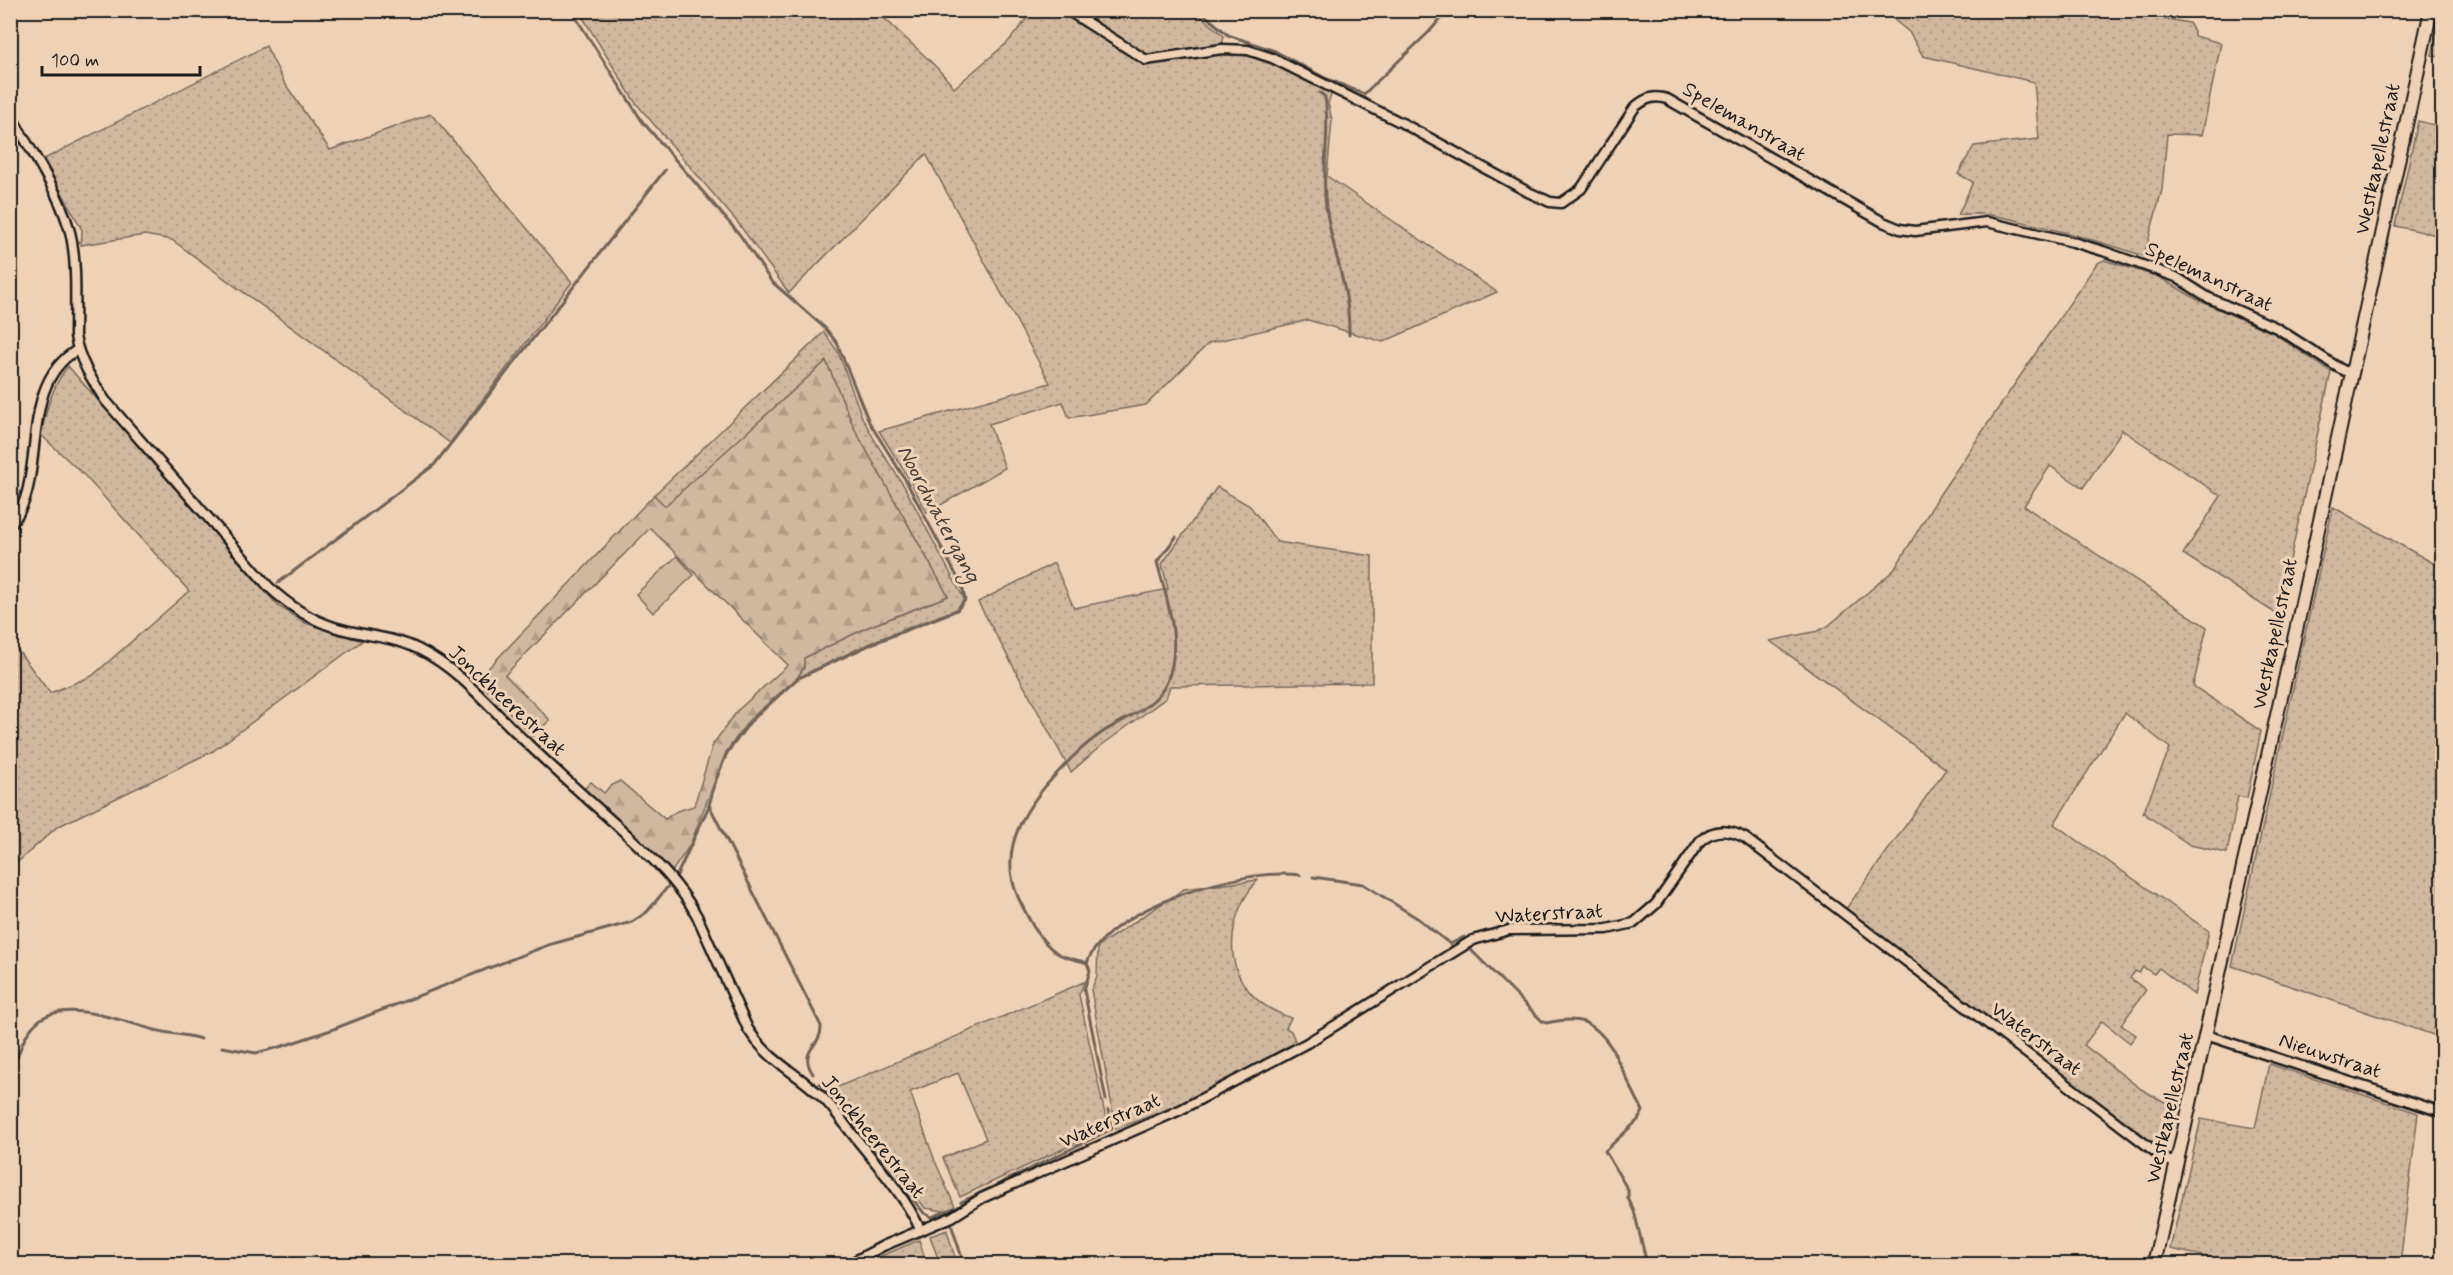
<svg xmlns="http://www.w3.org/2000/svg" width="2453" height="1275" font-family="Mynerve,sans-serif">
<style>
.grass{fill:url(#grass-dots);stroke:#766a5e;stroke-width:1.5}
.forest{fill:url(#forest-firs);stroke:#766a5e;stroke-width:1.5}
.pitch{fill:#d0b89f;stroke:#766a5e;stroke-width:1.5}
.lines{fill:none;stroke-linecap:round;stroke-linejoin:round}
.stream{stroke:#6f6359;stroke-width:3}
.street-casing{stroke:#1c1c1c;stroke-width:13}
.secondary-casing{stroke:#1c1c1c;stroke-width:16}
.street{stroke:#efd2b5;stroke-width:8}
.secondary{stroke:#efd2b5;stroke-width:12}
.labels{text-anchor:middle;dominant-baseline:central;stroke-width:6;stroke-linejoin:round;paint-order:stroke}
.street-label{font-size:21px;fill:#1c1c1c;stroke:#efd2b5}
.water-label{font-size:22px;font-style:italic;fill:#46403a;stroke:#efd2b5}
</style>
<defs>
<pattern id="grass-dots" width="8" height="8" patternUnits="userSpaceOnUse" patternTransform="scale(1.5)"><rect width="8" height="8" fill="#d0b89f"/><path d="M2 2h.1M6 6h.1" fill="none" stroke="#b29e88" stroke-width="1.8" stroke-linecap="round"/></pattern>
<pattern id="forest-firs" width="22" height="20" patternUnits="userSpaceOnUse" patternTransform="scale(1.5)"><rect width="22" height="20" fill="#d0b89f"/><path d="M5 1l3.5 6h-7zM16 11l3.5 6h-7z" fill="#b29e88"/></pattern>
</defs>
<rect width="100%" height="100%" fill="#efd2b5"/>
<filter id="ink" filterUnits="userSpaceOnUse"><feTurbulence type="fractalNoise" baseFrequency=".0167" numOctaves="2"/><feDisplacementMap in="SourceGraphic" scale="12" xChannelSelector="R" yChannelSelector="G"/><feConvolveMatrix kernelMatrix="1 2 1 2 8 2 1 2 1" color-interpolation-filters="sRGB"/></filter>
<g filter="url(#ink)">
<g class="grass">
<path d="M592,10L878,11C902,38 932,58 954,88L1008,42L1033,11H1061L1128,51L1142,62C1172,60 1210,48 1239,52C1272,56 1302,78 1332,93L1328,103L1332,120L1327,176L1497,292L1383,342L1308,320L1209,343L1146,405L1069,418L1063,402L989,424L1005,468L927,513L908,477L879,431L1050,383L926,154L789,293L738,223L635,102L583,18Z"/>
<path d="M1072,11H1195L1224,36L1222,46L1151,55L1132,48Z"/>
<path d="M1883,11H2156V17L2189,23L2194,31V36L2221,43L2202,135L2167,134L2162,190L2144,256C2108,244 2073,234 2036,225C2010,219 1985,211 1958,215L1973,182L1958,174L1974,146L2039,139L2034,82L1923,56L1909,32Z"/>
<path d="M2442,12V58L2432,55Z"/>
<path d="M266,46L284,82L330,150L431,114L572,282L450,443L172,240L145,235L81,245L82,230L44,159Z"/>
<path d="M2418,121L2442,127V236L2395,226Z"/>
<path d="M2104,260L2159,277L2198,300L2273,333L2331,372L2278,615L2183,554L2221,496L2122,430L2083,488L2050,466L2024,506L2207,627L2193,686L2261,731L2247,798L2238,796L2227,853L2190,845L2143,813L2170,748L2125,713L2054,824L2209,931L2194,995L2159,968L2154,974L2143,967L2139,973L2135,971L2130,978L2146,990L2121,1025L2136,1035L2130,1043L2102,1021L2084,1045L2141,1089L2170,1105L2161,1148L1843,913L1946,769L1770,641L1818,631L1828,626L1894,570L1940,494L2097,263Z"/>
<path d="M824,332L838,352L862,417L878,446L904,486L964,599L957,609L874,641L797,678L804,668V658L868,627L948,596L855,430L826,361L665,507L654,495Z"/>
<path d="M68,366L278,606L305,623L362,641L213,751L57,827L11,868V641L50,693L92,676L189,591L84,475L41,435C46,411 52,386 68,366Z"/>
<path d="M1217,487L1250,506L1277,542L1372,556V683L1170,686L1166,698L1102,745L1071,772L978,602L1054,563L1074,608L1168,589L1162,564Z"/>
<path d="M2333,507L2442,568V1038L2232,966Z"/>
<path d="M1258,880C1232,908 1221,959 1249,991C1260,1005 1275,1012 1291,1018L1286,1028L1291,1031L1297,1046L1176,1106L1116,1129L1091,990L1097,976L1098,946L1184,889Z"/>
<path d="M1084,982L1079,995L1108,1128L960,1197L943,1158L986,1139L958,1073L910,1092L935,1161L956,1209L950,1212L925,1208L833,1089Z"/>
<path d="M2269,1064L2418,1113L2400,1264H2241L2170,1249L2201,1119L2255,1128Z"/>
<path d="M947,1230V1231L957,1264H940L930,1236Z"/>
<path d="M919,1240L927,1264H863L867,1262Z"/>
</g>
<path class="forest" d="M826,361L855,430L948,596L868,627L804,658V667L797,678L749,720L726,752L690,845L671,873L582,791L591,782L604,793L609,787L620,781L665,819L677,811L694,806L713,744L738,710L788,665L650,528L505,675L550,720L533,736L477,680L654,495L665,506Z"/>
<path class="pitch" d="M677,556L694,575L653,613L636,594Z"/>
<g class="lines">
<g class="stream">
<path d="M571,10L642,121L740,235L771,281L826,329L837,343L869,422L905,479L962,586L965,600L957,610L874,643L797,679L750,722L727,753L716,780L709,805L821,1026C822,1048 797,1049 813,1074"/>
<path d="M1199,10L1228,35L1275,51L1325,78L1364,94L1429,32L1448,10"/>
<path d="M1320,93L1325,97C1331,136 1320,174 1327,213C1334,256 1350,290 1349,335"/>
<path d="M278,583L434,465L665,170"/>
<path d="M677,875L709,806"/>
<path d="M1313,877L1363,884L1417,918L1450,944L1464,937L1465,940"/>
<path d="M1470,949L1542,1021L1546,1023C1578,1016 1592,1019 1611,1047L1643,1111L1638,1120L1605,1151L1628,1190V1198L1634,1211L1647,1264"/>
<path d="M1087,963C1077,959 1066,959 1057,953C1039,941 1027,916 1018,897C996,847 1028,803 1062,768C1074,755 1088,742 1103,732C1125,718 1156,707 1167,682C1183,644 1167,600 1157,562L1176,537"/>
<path d="M222,1047L256,1053L283,1046L331,1030L548,945L632,922L647,912L670,884"/>
<path d="M10,1077C17,1060 22,1036 36,1023C62,997 122,1021 151,1029C167,1034 185,1034 201,1039"/>
<path d="M820,1083L924,1213L932,1217L954,1208"/>
<path d="M1106,1100L1084,990L1090,971L1087,963C1109,906 1244,867 1300,875"/>
<path d="M961,1202L1112,1129L1108,1110"/>
<path d="M951,1224L964,1264"/>
</g>
<defs>
<g id="street">
<path d="M1067,10L1146,60L1222,49L1248,50L1272,58L1404,124L1528,192L1550,202L1561,203L1581,189L1635,107C1646,98 1654,95 1667,99L1883,222L1900,229L1915,231L1987,222L2073,242L2103,251L2176,277L2209,298L2277,328L2339,368L2351,374"/>
<path d="M10,114C30,150 56,186 68,225C78,254 75,305 75,336C79,360 92,380 105,400L269,587C288,605 309,619 334,627C362,636 392,636 418,649C463,671 492,711 528,744C559,774 591,802 622,830C651,857 678,881 697,916L748,1029C769,1062 795,1071 822,1097C834,1108 843,1123 854,1136C877,1165 905,1196 920,1229"/>
<path d="M10,525C50,483 15,386 77,350"/>
<path d="M2206,1035L2442,1112"/>
<path d="M849,1264L883,1246L952,1217L982,1198L1180,1110L1307,1043L1473,940L1509,930L1607,929L1634,923L1656,904L1700,841C1714,828 1729,829 1745,838L2166,1160L2178,1163"/>
</g>
<path id="secondary" d="M2154,1264L2297,626L2431,10"/>
</defs>
<use href="#street" class="street-casing"/>
<use href="#secondary" class="secondary-casing"/>
<use href="#street" class="street"/>
<use href="#secondary" class="secondary"/>
</g>
</g>
<g class="labels">
<g class="street-label">
<text transform="translate(1744 122) rotate(30)">Spelemanstraat</text>
<text transform="translate(2378 159) rotate(-78)">Westkapellestraat</text>
<text transform="translate(2209 277) rotate(25)">Spelemanstraat</text>
<text transform="translate(2275 634) rotate(-78)">Westkapellestraat</text>
<text transform="translate(507 701) rotate(43)">Jonckheerestraat</text>
<text transform="translate(1549 914) rotate(-3)">Waterstraat</text>
<text transform="translate(2036 1039) rotate(37)">Waterstraat</text>
<text transform="translate(2330 1056) rotate(18)">Nieuwstraat</text>
<text transform="translate(2170 1108) rotate(-77)">Westkapellestraat</text>
<text transform="translate(1110 1121) rotate(-24)">Waterstraat</text>
<text transform="translate(873 1137) rotate(51)">Jonckheerestraat</text>
</g>
<g class="water-label">
<text transform="translate(938 514) rotate(62)">Noordwatergang</text>
</g>
</g>
<rect width="2453" height="1275" fill="none" stroke="#efd2b5" stroke-width="36"/>
<rect x="18" y="18" width="2417" height="1239" fill="none" stroke="#1c1c1c" stroke-width="2" filter="url(#ink)"/>
<path d="M42 66v9h158v-9" fill="none" stroke="#1c1c1c" stroke-width="3"/>
<text x="51" y="66" font-size="18" fill="#1c1c1c" stroke="#efd2b5" stroke-width="4.5" paint-order="stroke">100 m</text>
</svg>
